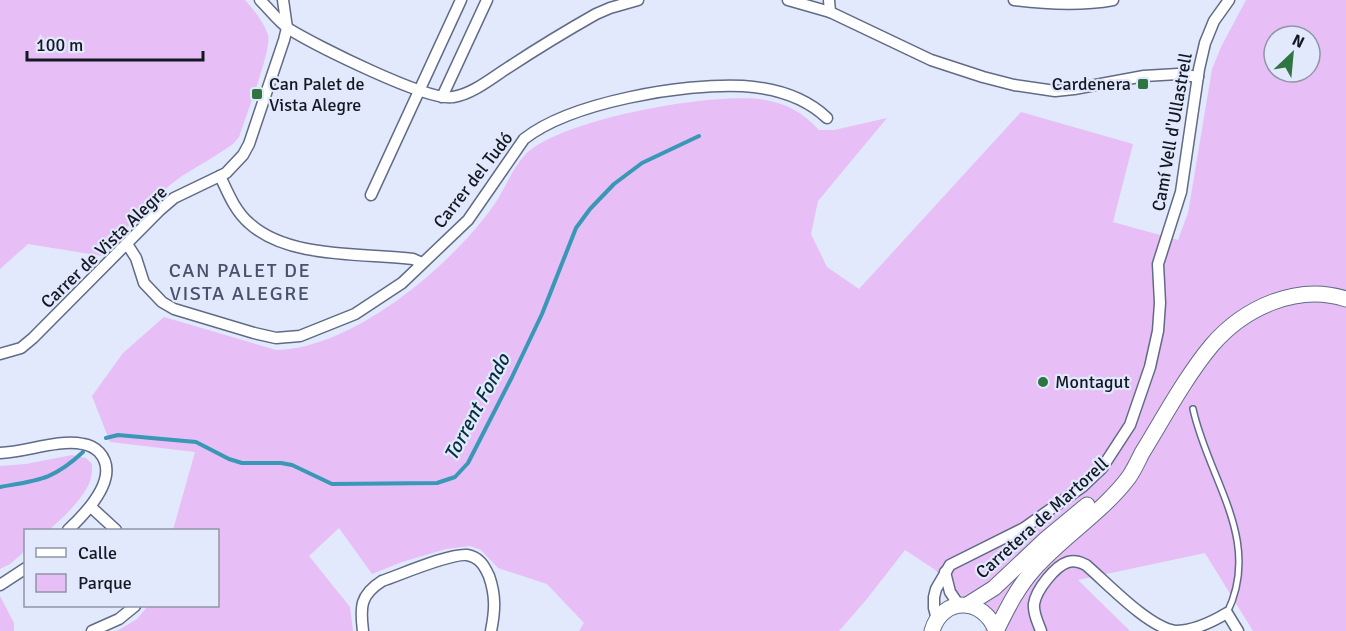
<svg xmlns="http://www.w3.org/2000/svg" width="1346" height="631" font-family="Signika,sans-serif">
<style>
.green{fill:#e7bef5;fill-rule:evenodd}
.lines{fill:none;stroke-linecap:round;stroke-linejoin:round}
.stream{stroke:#3898b5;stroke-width:4}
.service-casing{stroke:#616b87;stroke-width:8}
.minor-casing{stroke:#616b87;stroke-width:13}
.secondary-casing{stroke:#616b87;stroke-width:17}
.service{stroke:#fff;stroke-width:5}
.minor{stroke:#fff;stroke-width:10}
.secondary{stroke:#fff;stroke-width:15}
.poi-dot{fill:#2e7542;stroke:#e2e9fc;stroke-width:2}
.labels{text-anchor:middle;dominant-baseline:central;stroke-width:4.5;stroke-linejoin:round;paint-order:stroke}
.poi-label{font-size:18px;fill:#141823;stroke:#e2e9fc;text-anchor:start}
.street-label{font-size:18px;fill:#141823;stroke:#e2e9fc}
.neighbourhood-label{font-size:20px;letter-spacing:1.5px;fill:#48526c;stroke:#e2e9fc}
.water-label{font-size:20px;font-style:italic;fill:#03303d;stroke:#e2e9fc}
</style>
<rect width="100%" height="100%" fill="#e2e9fc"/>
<g class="green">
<path d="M0,0H245C253,9 264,22 268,35C272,50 245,118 239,137L234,143C218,155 199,165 182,176C151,198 127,228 102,256L28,244L0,269Z"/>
<path d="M1246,0H1346V631H1253L1205,553L1078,580L1130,631H984L990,623L934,569L905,550L866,600L839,631H579L584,623L547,584L498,568L481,550L470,546L446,549L402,562L372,574L339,528L309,556L350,607L353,631H117L137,619L148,606H218V530H173L195,452L110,442L92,396L123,353L164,317L276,350C353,349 452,265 494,205C505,189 512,169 525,155C559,119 717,91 765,100C788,104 803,113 819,130H834L887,118L818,201L811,234L827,267L859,289L1021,112L1133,144L1113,222L1178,240L1188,213L1212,69L1221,47ZM1274,36H1310V72H1274Z"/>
<path d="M72,455L86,458L92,464C92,468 92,474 91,478C87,495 62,519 49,530H26L25,551L10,564L0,569V466L26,464Z"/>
<path d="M0,596L14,623V631H0Z"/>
</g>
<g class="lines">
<g class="stream">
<path d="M106,438L118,435L196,442L229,459L242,463H281L292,465L332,484L437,483L455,477L468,463L512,377L542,314L576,228L590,209L614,184L642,163L699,136"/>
<path d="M0,487C39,480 53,480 83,452"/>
</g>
<defs>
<path id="service" d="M1193,409C1208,479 1263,540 1227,613"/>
<g id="minor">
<path d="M260,0C269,9 279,22 289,29C315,45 428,102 453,97C473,94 493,77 509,67C538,48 566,31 596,14L610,8L638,0"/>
<path d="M788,0L830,12L931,60L983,77L1014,85L1055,91L1074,89L1144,76L1178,74L1198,77"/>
<path d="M829,0L830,12"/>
<path d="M1014,0C1046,4 1081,6 1113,0"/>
<path d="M442,97L487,0"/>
<path d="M220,176C228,193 235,211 249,223C288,259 362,253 413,259L422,263"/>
<path d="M371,195L461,0"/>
<path d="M127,244L136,258L144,283L162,302L174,309L254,333L276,338L300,336L355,314L402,283L468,220L524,139C571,102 684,83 743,86C773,88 805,97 827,118"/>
<path d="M0,354L21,348L33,338L160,210L174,198L226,173L243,155L249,144L284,40L287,28L283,0"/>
<path d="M0,453C26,452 58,439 83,444C89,445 95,448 99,452C122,477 85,514 68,530"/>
<path d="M91,507L116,530"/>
<path d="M945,572L950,592L959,605"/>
<path d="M0,585L26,568"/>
<path d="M937,619L934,608V597L936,589L950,565L1024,528L1082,487L1102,468L1130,425L1150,367L1158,331L1160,303L1158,264L1181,192L1199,69L1205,43L1214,21L1229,0"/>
<path d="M92,631L119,619L135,606"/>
<path d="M363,631C360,607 360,595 382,581C400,575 450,553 467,555C479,557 484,565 489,576C496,596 495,611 491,631"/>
<path d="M1041,631C1038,622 1033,614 1034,604C1036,590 1055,566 1068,562C1075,560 1080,562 1086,565C1107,583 1148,627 1175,631C1193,631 1212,622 1227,613L1238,631"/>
</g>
<g id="secondary">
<path d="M967,605L994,588L1046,539L1087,505"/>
<path d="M932,631C942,596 984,597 996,631"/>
<path d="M996,631C1007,609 1017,588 1034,569C1062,537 1104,511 1129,477C1134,470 1138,461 1142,453C1163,419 1186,376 1212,345C1244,308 1297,283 1346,299"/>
</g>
</defs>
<use href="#service" class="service-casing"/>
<use href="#minor" class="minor-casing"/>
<use href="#secondary" class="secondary-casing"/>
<use href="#service" class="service"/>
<use href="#minor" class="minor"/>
<use href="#secondary" class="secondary"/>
</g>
<g class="poi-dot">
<rect x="1137" y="78" width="12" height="12" rx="3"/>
<rect x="251" y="88" width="12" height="12" rx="3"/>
<circle cx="1043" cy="382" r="6"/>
</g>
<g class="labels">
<g class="poi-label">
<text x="269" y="84">Can Palet de<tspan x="269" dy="21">Vista Alegre</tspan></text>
<text x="1131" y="84" text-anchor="end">Cardenera</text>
<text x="1055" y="382">Montagut</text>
</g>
<g class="street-label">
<text transform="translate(1172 132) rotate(-80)">Camí Vell d'Ullastrell</text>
<text transform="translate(473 180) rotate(-52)">Carrer del Tudó</text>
<text transform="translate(104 247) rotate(-44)">Carrer de Vista Alegre</text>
<text transform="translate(1042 518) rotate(-42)">Carretera de Martorell</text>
</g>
<g class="neighbourhood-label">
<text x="240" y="270">CAN PALET DE<tspan x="240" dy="23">VISTA ALEGRE</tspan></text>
</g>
<g class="water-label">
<text transform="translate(477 407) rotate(-62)">Torrent Fondo</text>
</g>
</g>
<rect x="24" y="529" width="195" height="78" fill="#e2e9fc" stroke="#9095a5" stroke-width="1.5"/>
<rect x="36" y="548" width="30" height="9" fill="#ffffff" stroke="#9095a5" stroke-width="1.5"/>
<text x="78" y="559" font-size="18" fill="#141823">Calle</text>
<rect x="36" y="574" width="30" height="18" fill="#e7bef5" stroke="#9095a5" stroke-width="1.5"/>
<text x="78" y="589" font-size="18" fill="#141823">Parque</text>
<g transform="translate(1292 54) rotate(26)"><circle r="28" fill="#e2e9fc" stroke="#9095a5" stroke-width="1.5"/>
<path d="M0-4.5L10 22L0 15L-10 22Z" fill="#2e7542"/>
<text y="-9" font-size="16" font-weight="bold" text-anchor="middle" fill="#141823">N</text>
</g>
<path d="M27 51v9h176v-9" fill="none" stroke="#141823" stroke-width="3"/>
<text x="36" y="51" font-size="18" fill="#141823" stroke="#e2e9fc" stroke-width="4.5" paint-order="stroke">100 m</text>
</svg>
